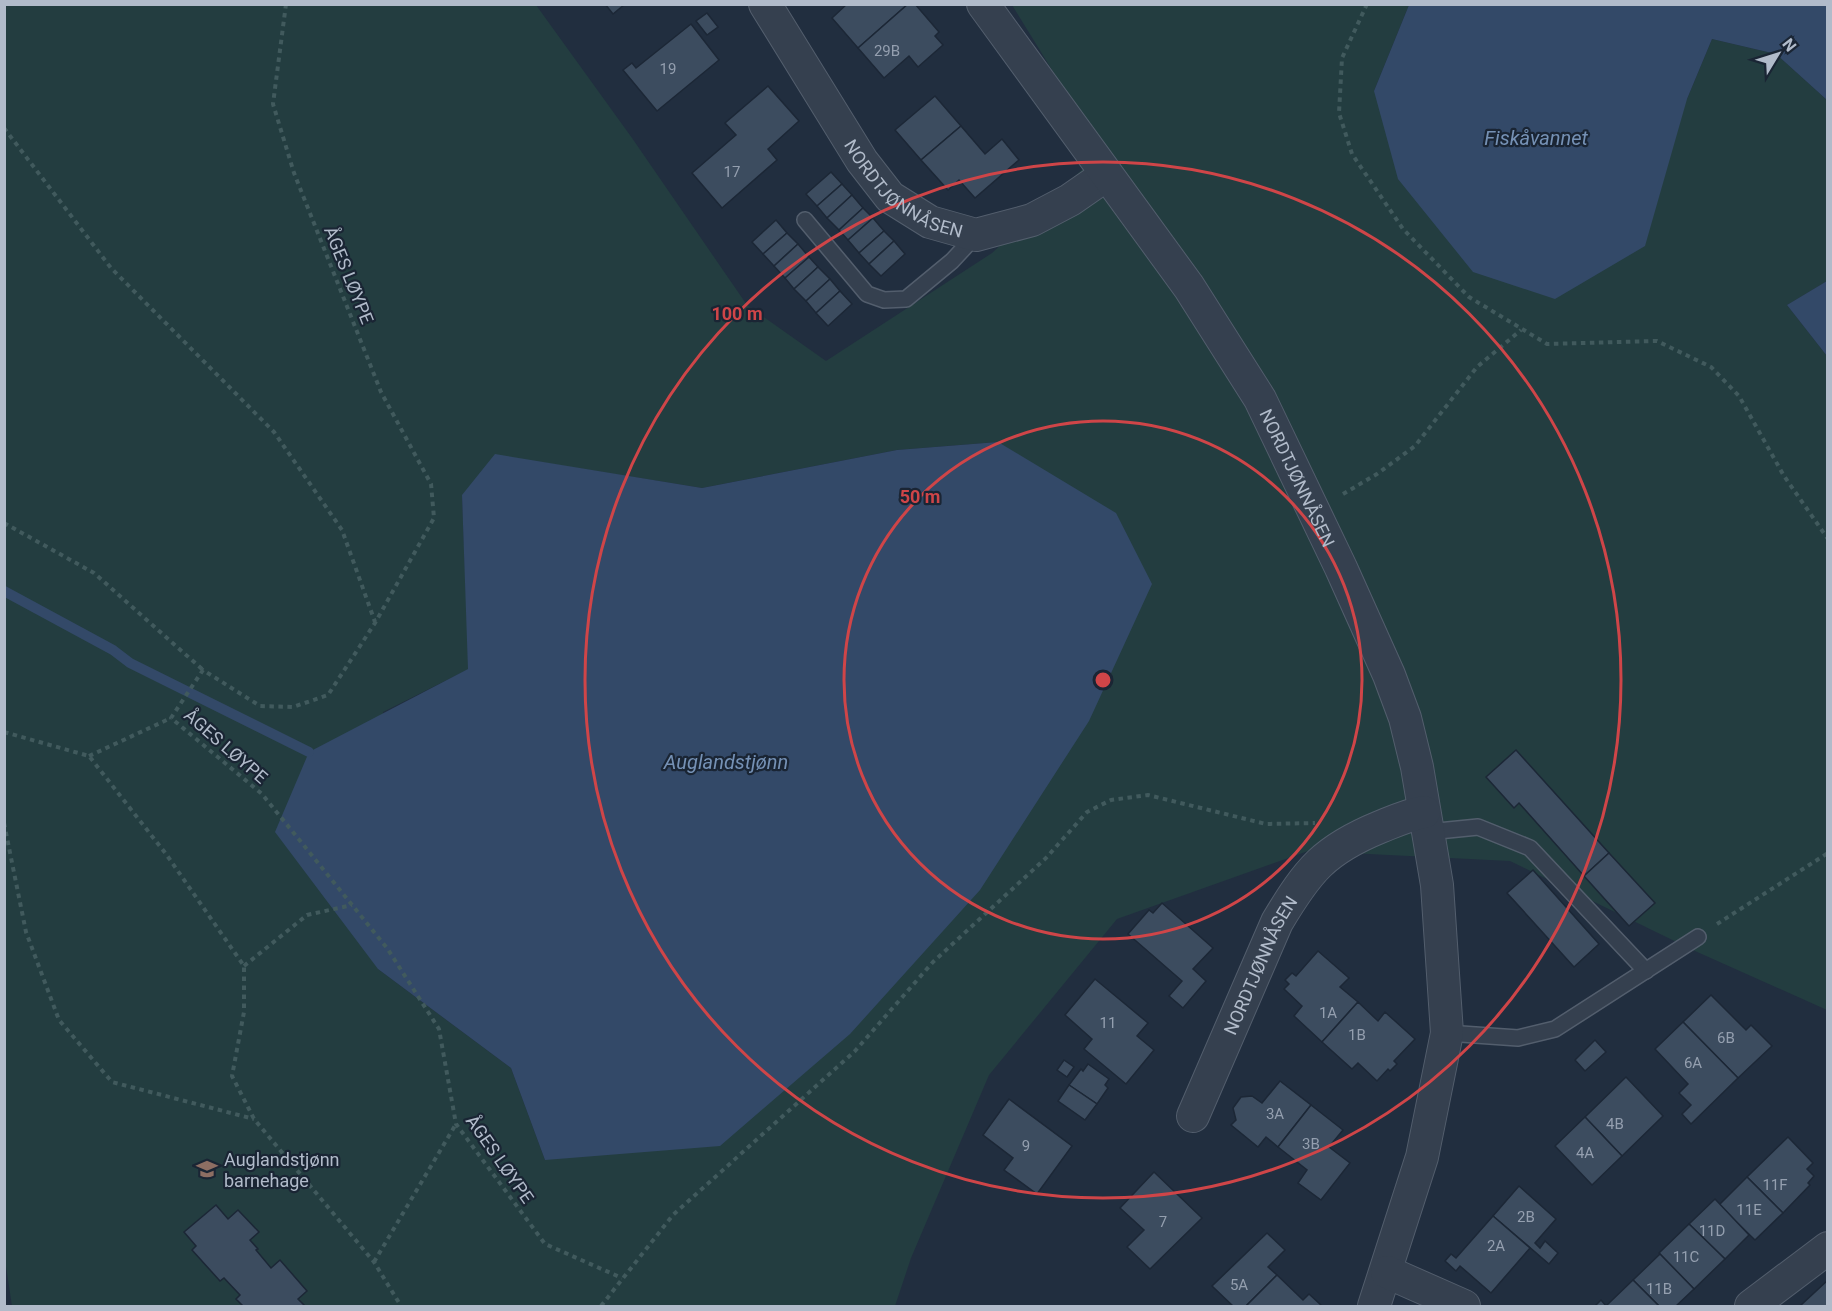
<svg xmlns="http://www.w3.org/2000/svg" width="1832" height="1311" font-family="Roboto,sans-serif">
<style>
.green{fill:#233d40;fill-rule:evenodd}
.water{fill:#334968}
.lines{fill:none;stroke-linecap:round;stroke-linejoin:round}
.stream{stroke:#334968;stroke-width:10}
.building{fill:#3c4c5f;stroke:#1c2736;stroke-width:1.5}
.lane-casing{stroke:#535e6d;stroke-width:18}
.street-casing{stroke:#535e6d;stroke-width:34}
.path{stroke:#415a5d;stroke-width:4;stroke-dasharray:4.5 4.5;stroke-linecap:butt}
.lane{stroke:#35404f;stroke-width:15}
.street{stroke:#35404f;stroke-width:32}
.ring{fill:none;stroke:#cf4548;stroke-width:3}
.labels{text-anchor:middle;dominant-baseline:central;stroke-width:4.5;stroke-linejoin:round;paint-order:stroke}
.number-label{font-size:15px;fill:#949faf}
.street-label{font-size:18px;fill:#b1bbca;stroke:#1a2534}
.poi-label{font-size:18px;fill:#b1bbca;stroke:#1a2534;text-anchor:start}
.water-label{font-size:20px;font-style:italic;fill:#7591b5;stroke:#1a2534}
.centre{fill:#cf4548;stroke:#1a2534;stroke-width:3}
.ring-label{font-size:18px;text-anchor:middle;font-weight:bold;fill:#cf4548;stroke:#1a2534;stroke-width:4.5;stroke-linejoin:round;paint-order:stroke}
</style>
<rect width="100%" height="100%" fill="#212e3f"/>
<path class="green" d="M5,5H536L632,138L747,305L826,361L992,253L1102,151L1012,5H1409L1374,91L1687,99L1712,39L1776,54L1827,100V281L1787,305L1827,356V1010L1695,951L1510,861L1308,851L1117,919L989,1075L911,1258L895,1306H12L5,1260ZM998,442L545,1160L511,1068L378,969L383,712L469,669L462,496L496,455L702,488L897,450Z"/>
<g class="water">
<path d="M1409,5H1827V100L1776,54L1712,39L1687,99L1645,246L1555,299L1473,272L1398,179L1374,91Z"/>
<path d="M1827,281V356L1787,305Z"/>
<path d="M998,442L1116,513L1152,584L1089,721L980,890L850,1034L720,1146L545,1160L511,1068L378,969L275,832L309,752L468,669L462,495L495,454L702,488L897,450Z"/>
</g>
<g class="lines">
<path class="stream" d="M4,591L113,650L130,663L309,752"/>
</g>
<g class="building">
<path d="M605,4H625L613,14Z"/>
<path d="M847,4H908L858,48L832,18Z"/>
<path d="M908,4H915L939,32L935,36L943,45L918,67L909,56L884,78L858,48Z"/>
<path d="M707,13L718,27L707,35L696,21Z"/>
<path d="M691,24L719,60L657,111L623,70L632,63L636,68Z"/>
<path d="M768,86L799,121L768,149L777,160L722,208L692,173L736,135L725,123Z"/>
<path d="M935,96L961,126L921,160L895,130Z"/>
<path d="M961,126L985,154L1002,139L1019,160L975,198L959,180L948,190L921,160Z"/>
<path d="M831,172L842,184L817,206L806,194Z"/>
<path d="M842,184L852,195L827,218L817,206Z"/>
<path d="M852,195L863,208L839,230L827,218Z"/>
<path d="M863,208L873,218L848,240L839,230Z"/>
<path d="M873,218L884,231L859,253L848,240Z"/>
<path d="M776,220L787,233L763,254L752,242Z"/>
<path d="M884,231L894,241L869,264L859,253Z"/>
<path d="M787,233L798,244L774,266L763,254Z"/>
<path d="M894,241L905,254L881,276L869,264Z"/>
<path d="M798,244L809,257L785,278L774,266Z"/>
<path d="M809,257L818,267L794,289L785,278Z"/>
<path d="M818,267L830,279L806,301L794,289Z"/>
<path d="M830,279L840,291L816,313L806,301Z"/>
<path d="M840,291L852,304L828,326L816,313Z"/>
<path d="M1516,750L1609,853L1584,876L1519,803L1514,808L1486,777Z"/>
<path d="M1609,853L1655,903L1629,926L1584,876Z"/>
<path d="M1533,870L1599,944L1574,967L1507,893Z"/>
<path d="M1162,903L1213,948L1193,969L1206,981L1183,1008L1169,996L1182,981L1128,934L1149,910L1153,913Z"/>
<path d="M1318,951L1349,978L1340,987L1358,1002L1322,1042L1294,1016L1302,1006L1284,989L1289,984L1285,980L1292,973L1296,976Z"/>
<path d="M1095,979L1148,1023L1137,1036L1154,1050L1126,1084L1084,1049L1092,1039L1065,1015Z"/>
<path d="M1711,995L1746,1030L1751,1025L1772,1046L1738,1078L1683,1022Z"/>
<path d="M1358,1002L1378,1021L1385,1012L1415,1039L1394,1061L1397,1064L1390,1071L1388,1069L1377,1081L1358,1063L1352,1069L1322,1042Z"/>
<path d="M1683,1022L1738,1078L1691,1124L1682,1114L1691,1105L1679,1093L1688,1084L1655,1049Z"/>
<path d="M1595,1040L1606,1052L1585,1071L1575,1060Z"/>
<path d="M1064,1060L1074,1067L1067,1077L1057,1070Z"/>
<path d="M1088,1064L1109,1079L1105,1085L1108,1088L1097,1104L1069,1085L1081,1069L1083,1071Z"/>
<path d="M1626,1077L1663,1116L1622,1156L1585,1117Z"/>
<path d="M1280,1081L1311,1105L1278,1147L1266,1137L1258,1147L1231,1125L1236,1120L1233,1108L1241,1097L1252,1096L1262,1103Z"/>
<path d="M1069,1085L1097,1104L1085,1120L1058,1101Z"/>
<path d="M1009,1099L1072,1146L1037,1194L1004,1170L1013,1158L983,1135Z"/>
<path d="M1311,1105L1343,1130L1329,1147L1350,1163L1321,1200L1298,1183L1307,1170L1278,1147Z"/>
<path d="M1585,1117L1622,1156L1592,1185L1555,1146Z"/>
<path d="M1788,1137L1813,1163L1807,1169L1814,1176L1808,1183L1810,1185L1783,1213L1747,1177Z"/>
<path d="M1154,1172L1202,1218L1150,1269L1127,1247L1144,1230L1120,1208Z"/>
<path d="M1747,1177L1783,1213L1755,1240L1719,1205Z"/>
<path d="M1519,1186L1556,1219L1535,1243L1540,1248L1545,1241L1558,1253L1549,1264L1493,1216Z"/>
<path d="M1715,1199L1749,1235L1725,1259L1689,1224Z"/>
<path d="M216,1205L228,1219L238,1210L259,1232L250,1240L258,1249L256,1250L271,1268L280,1260L307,1291L298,1299L305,1306H243L236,1299L240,1295L224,1278L220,1281L192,1250L196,1246L184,1232Z"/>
<path d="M1493,1216L1530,1248L1491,1293L1460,1266L1456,1271L1445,1261L1451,1254L1456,1258Z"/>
<path d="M1689,1224L1725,1259L1694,1289L1659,1253Z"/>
<path d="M1267,1233L1285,1250L1268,1267L1277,1275L1246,1306H1233L1212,1286Z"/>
<path d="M1660,1254L1694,1289L1676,1306H1659L1633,1280Z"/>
<path d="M1277,1275L1303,1300L1309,1294L1322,1306H1246Z"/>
<path d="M1633,1280L1659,1306H1595L1601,1300L1606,1306Z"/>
<path d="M1828,1280V1306H1800Z"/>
</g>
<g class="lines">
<defs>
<g id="lane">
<path d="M805,220L867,294L884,300L906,299L952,261L976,235"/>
<path d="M1428,832L1478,827L1530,848L1646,971"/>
<path d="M1447,1033L1518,1038L1555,1029L1698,937"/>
</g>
<g id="street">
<path id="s1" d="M765,4L862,161L890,197L930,222L976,235L1032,220L1070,200L1106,175"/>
<path id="s2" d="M983,4L1189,287L1260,399L1341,568L1389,675L1405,718L1417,767L1437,885L1447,1033L1422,1157L1374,1306"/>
<path id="s3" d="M1193,1116L1277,922C1308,870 1324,850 1380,827C1395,821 1408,815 1424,812"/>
<path d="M1387,1272L1464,1306"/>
<path d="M1751,1306L1828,1248"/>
</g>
</defs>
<use href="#lane" class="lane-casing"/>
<use href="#street" class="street-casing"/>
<g class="path">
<path d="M286,4L273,104L294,173L381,392L431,484L434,518L375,623L328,695L293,707L260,706L203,670L171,718L262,794L387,948L439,1029L456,1124L545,1244L622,1278"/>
<path d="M1367,4L1342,58L1339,113L1352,154L1403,229L1469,297L1547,344L1657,341L1711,367L1739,396L1784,476L1828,539"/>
<path d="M4,128L111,268L274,432L342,530L375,622"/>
<path d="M1343,494L1377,474L1415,446L1477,367L1521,330"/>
<path d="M4,523L94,573L203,670"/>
<path d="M4,732L89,756L166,854L244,966V1012L232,1076L254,1119L374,1262L401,1306"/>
<path d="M89,756L171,718"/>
<path d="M4,823L26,932L59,1020L112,1082L254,1119"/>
<path d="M1717,924L1828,853"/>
<path d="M244,966L307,915L352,905"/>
<path d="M374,1262L456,1124"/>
<path d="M601,1306L673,1215L855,1051L933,962L1046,858L1087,812L1111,800L1148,795L1266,824L1315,823"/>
</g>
<use href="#lane" class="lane"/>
<use href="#street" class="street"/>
</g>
<g class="ring">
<circle cx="1103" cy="680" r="259"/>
<circle cx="1103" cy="680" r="518"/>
</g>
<defs>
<symbol id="school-bare" viewBox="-9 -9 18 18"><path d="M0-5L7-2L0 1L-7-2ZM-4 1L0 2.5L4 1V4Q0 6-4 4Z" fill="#8d6e63" stroke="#1a2534" stroke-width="2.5" paint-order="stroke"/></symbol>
</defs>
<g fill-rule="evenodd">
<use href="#school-bare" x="192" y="1154" width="30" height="30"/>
</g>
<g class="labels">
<g class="number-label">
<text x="887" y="51">29B</text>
<text x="668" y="69">19</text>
<text x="732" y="172">17</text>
<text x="1328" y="1013">1A</text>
<text x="1108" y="1023">11</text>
<text x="1357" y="1035">1B</text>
<text x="1726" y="1038">6B</text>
<text x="1693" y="1063">6A</text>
<text x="1275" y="1114">3A</text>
<text x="1615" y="1124">4B</text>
<text x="1311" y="1144">3B</text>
<text x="1026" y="1146">9</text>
<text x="1585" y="1153">4A</text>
<text x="1775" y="1185">11F</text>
<text x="1749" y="1210">11E</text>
<text x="1526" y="1217">2B</text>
<text x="1163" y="1222">7</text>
<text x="1712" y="1231">11D</text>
<text x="1496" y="1246">2A</text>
<text x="1686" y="1257">11C</text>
<text x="1239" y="1285">5A</text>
<text x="1659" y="1289">11B</text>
</g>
<g class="street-label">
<text stroke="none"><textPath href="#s1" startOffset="236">NORDTJØNNÅSEN</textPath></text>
<text transform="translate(349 275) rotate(68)">ÅGES LØYPE</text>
<text stroke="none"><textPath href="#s2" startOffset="570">NORDTJØNNÅSEN</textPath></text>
<text transform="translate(226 746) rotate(41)">ÅGES LØYPE</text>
<text stroke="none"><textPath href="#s3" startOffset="165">NORDTJØNNÅSEN</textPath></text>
<text transform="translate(500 1159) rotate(55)">ÅGES LØYPE</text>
</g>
<g class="poi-label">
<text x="224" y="1159">Auglandstjønn<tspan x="224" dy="21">barnehage</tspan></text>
</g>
<g class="water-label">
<text x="1536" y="138">Fiskåvannet</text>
<text x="726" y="762">Auglandstjønn</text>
</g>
</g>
<circle cx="1103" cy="680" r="9" class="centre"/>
<g class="ring-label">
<text x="737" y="320">100 m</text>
<text x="920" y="503">50 m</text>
</g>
<rect width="1832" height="1311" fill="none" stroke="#b1bbca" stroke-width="12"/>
<g transform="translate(1778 54) rotate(52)" stroke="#1a2534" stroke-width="4.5" paint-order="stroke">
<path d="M0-4.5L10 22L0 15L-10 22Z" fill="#b1bbca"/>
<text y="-9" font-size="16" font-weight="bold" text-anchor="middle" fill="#b1bbca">N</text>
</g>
</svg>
